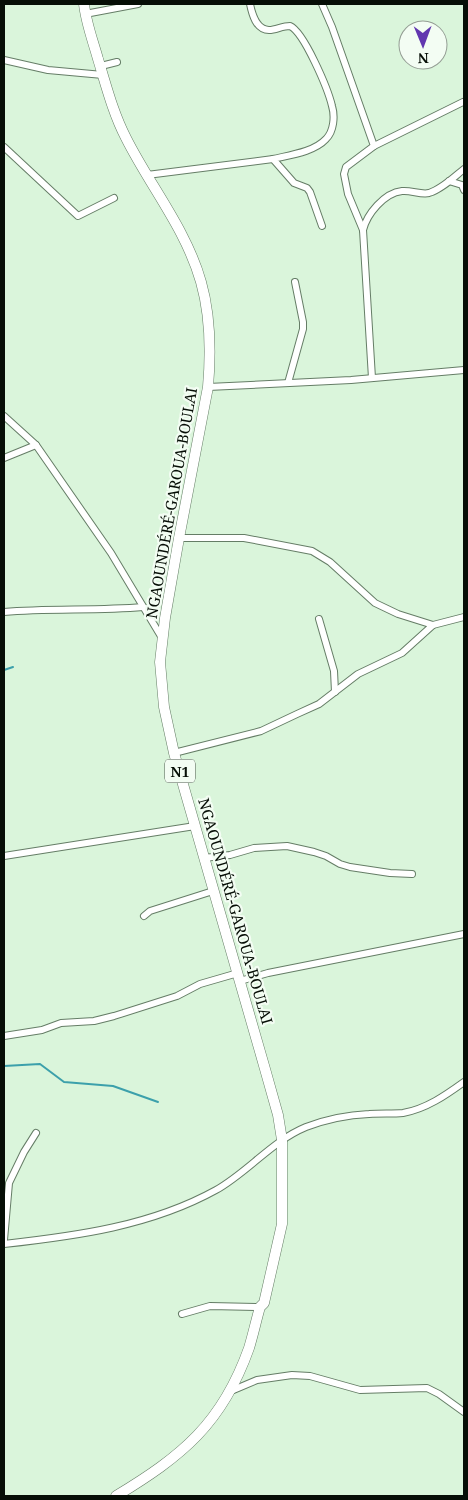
<svg xmlns="http://www.w3.org/2000/svg" width="468" height="1500" font-family="'Noto Serif',serif">
<style>
.lines{fill:none;stroke-linecap:round;stroke-linejoin:round}
.stream{stroke:#3ca0ab;stroke-width:2}
.minor-casing{stroke:#657d66;stroke-width:8}
.trunk-casing{stroke:#657d66;stroke-width:11}
.minor{stroke:#fff;stroke-width:6}
.trunk{stroke:#fff;stroke-width:10}
.labels{text-anchor:middle;dominant-baseline:central;stroke-width:4.5;stroke-linejoin:round;paint-order:stroke}
.shield{fill:#f3fdf3;stroke:#4d564d;stroke-width:1}
.shield-label{font-size:14px;font-weight:bold;fill:#060e06}
.street-label{font-size:15px;fill:#060e06;stroke:#f3fdf3}
</style>
<rect width="100%" height="100%" fill="#daf5db"/>
<g class="lines">
<g class="stream">
<path d="M4,670L13,667"/>
<path d="M4,1066L40,1064L64,1082L113,1086L158,1102"/>
</g>
<defs>
<g id="minor">
<path d="M250,4C252,14 256,30 269,30C276,30 282,26 290,26C304,32 328,89 332,106C335,116 334,131 326,139C314,152 290,155 273,159L294,183L307,188L310,192L322,226"/>
<path d="M322,4L332,27L374,146L346,167L344,174L348,194L363,230L372,378"/>
<path d="M85,14L138,4"/>
<path d="M4,60L48,70L103,75"/>
<path d="M101,66L117,62"/>
<path d="M374,146L463,102"/>
<path d="M4,147L78,216L114,198"/>
<path d="M147,175L273,159"/>
<path d="M449,181L462,185L464,190"/>
<path d="M363,230C367,214 384,193 402,191C411,190 421,195 429,193C442,189 454,177 464,169"/>
<path d="M288,383L303,329V322L295,282"/>
<path d="M208,387L351,380L464,370"/>
<path d="M4,416L36,445L111,553L162,638"/>
<path d="M4,458L36,445"/>
<path d="M4,612C50,608 96,611 143,607"/>
<path d="M319,619L334,671L335,692"/>
<path d="M433,625L464,617"/>
<path d="M174,753L261,731L297,714L319,704L358,674L402,653L433,625L398,614L375,603L330,562L312,551L244,538H179"/>
<path d="M4,856L195,826"/>
<path d="M204,858L230,855L254,848L287,846L314,852L326,856L340,864L350,867L390,873L412,874"/>
<path d="M144,916L150,911L213,891"/>
<path d="M240,981L268,973L464,934"/>
<path d="M4,1036L42,1030L61,1023L94,1021L114,1016L177,996L200,984L238,973"/>
<path d="M4,1240L9,1183L24,1152L36,1133"/>
<path d="M4,1244C76,1236 151,1226 216,1190C248,1172 272,1141 306,1127C327,1119 347,1115 369,1114C381,1113 392,1114 403,1113C426,1109 446,1095 464,1082"/>
<path d="M182,1314L210,1306L260,1307"/>
<path d="M231,1391L257,1380L292,1375L310,1376L360,1390L427,1388L439,1394L464,1412"/>
</g>
<path id="trunk" d="M84,4C86,23 93,41 98,59C106,85 113,113 126,138C150,186 186,229 201,282C211,317 211,352 208,387L179,538L165,618L160,662L164,707L174,753L265,1069L278,1115L282,1140V1224L264,1303L260,1307C256,1321 253,1335 249,1348C222,1424 182,1456 116,1496"/>
</defs>
<use href="#minor" class="minor-casing"/>
<use href="#trunk" class="trunk-casing"/>
<use href="#minor" class="minor"/>
<use href="#trunk" class="trunk"/>
</g>
<g class="labels">
<rect class="shield" x="165" y="759.5" width="30" height="23" rx="4"/>
<g class="shield-label">
<text x="180" y="771">N1</text>
</g>
<g class="street-label">
<text transform="translate(171 503) rotate(-80)">NGAOUNDÉRÉ-GAROUA-BOULAI</text>
<text transform="translate(236 911) rotate(74)">NGAOUNDÉRÉ-GAROUA-BOULAI</text>
</g>
</g>
<rect width="468" height="1500" fill="none" stroke="#060e06" stroke-width="10"/>
<g transform="translate(423 45) rotate(179)"><circle r="24" fill="#f3fdf3" stroke="#949d94"/>
<path d="M0-4L9 19L0 12L-9 19Z" fill="#6137af"/>
<text y="-8" font-size="14" font-weight="bold" text-anchor="middle" fill="#060e06">N</text>
</g>
</svg>
